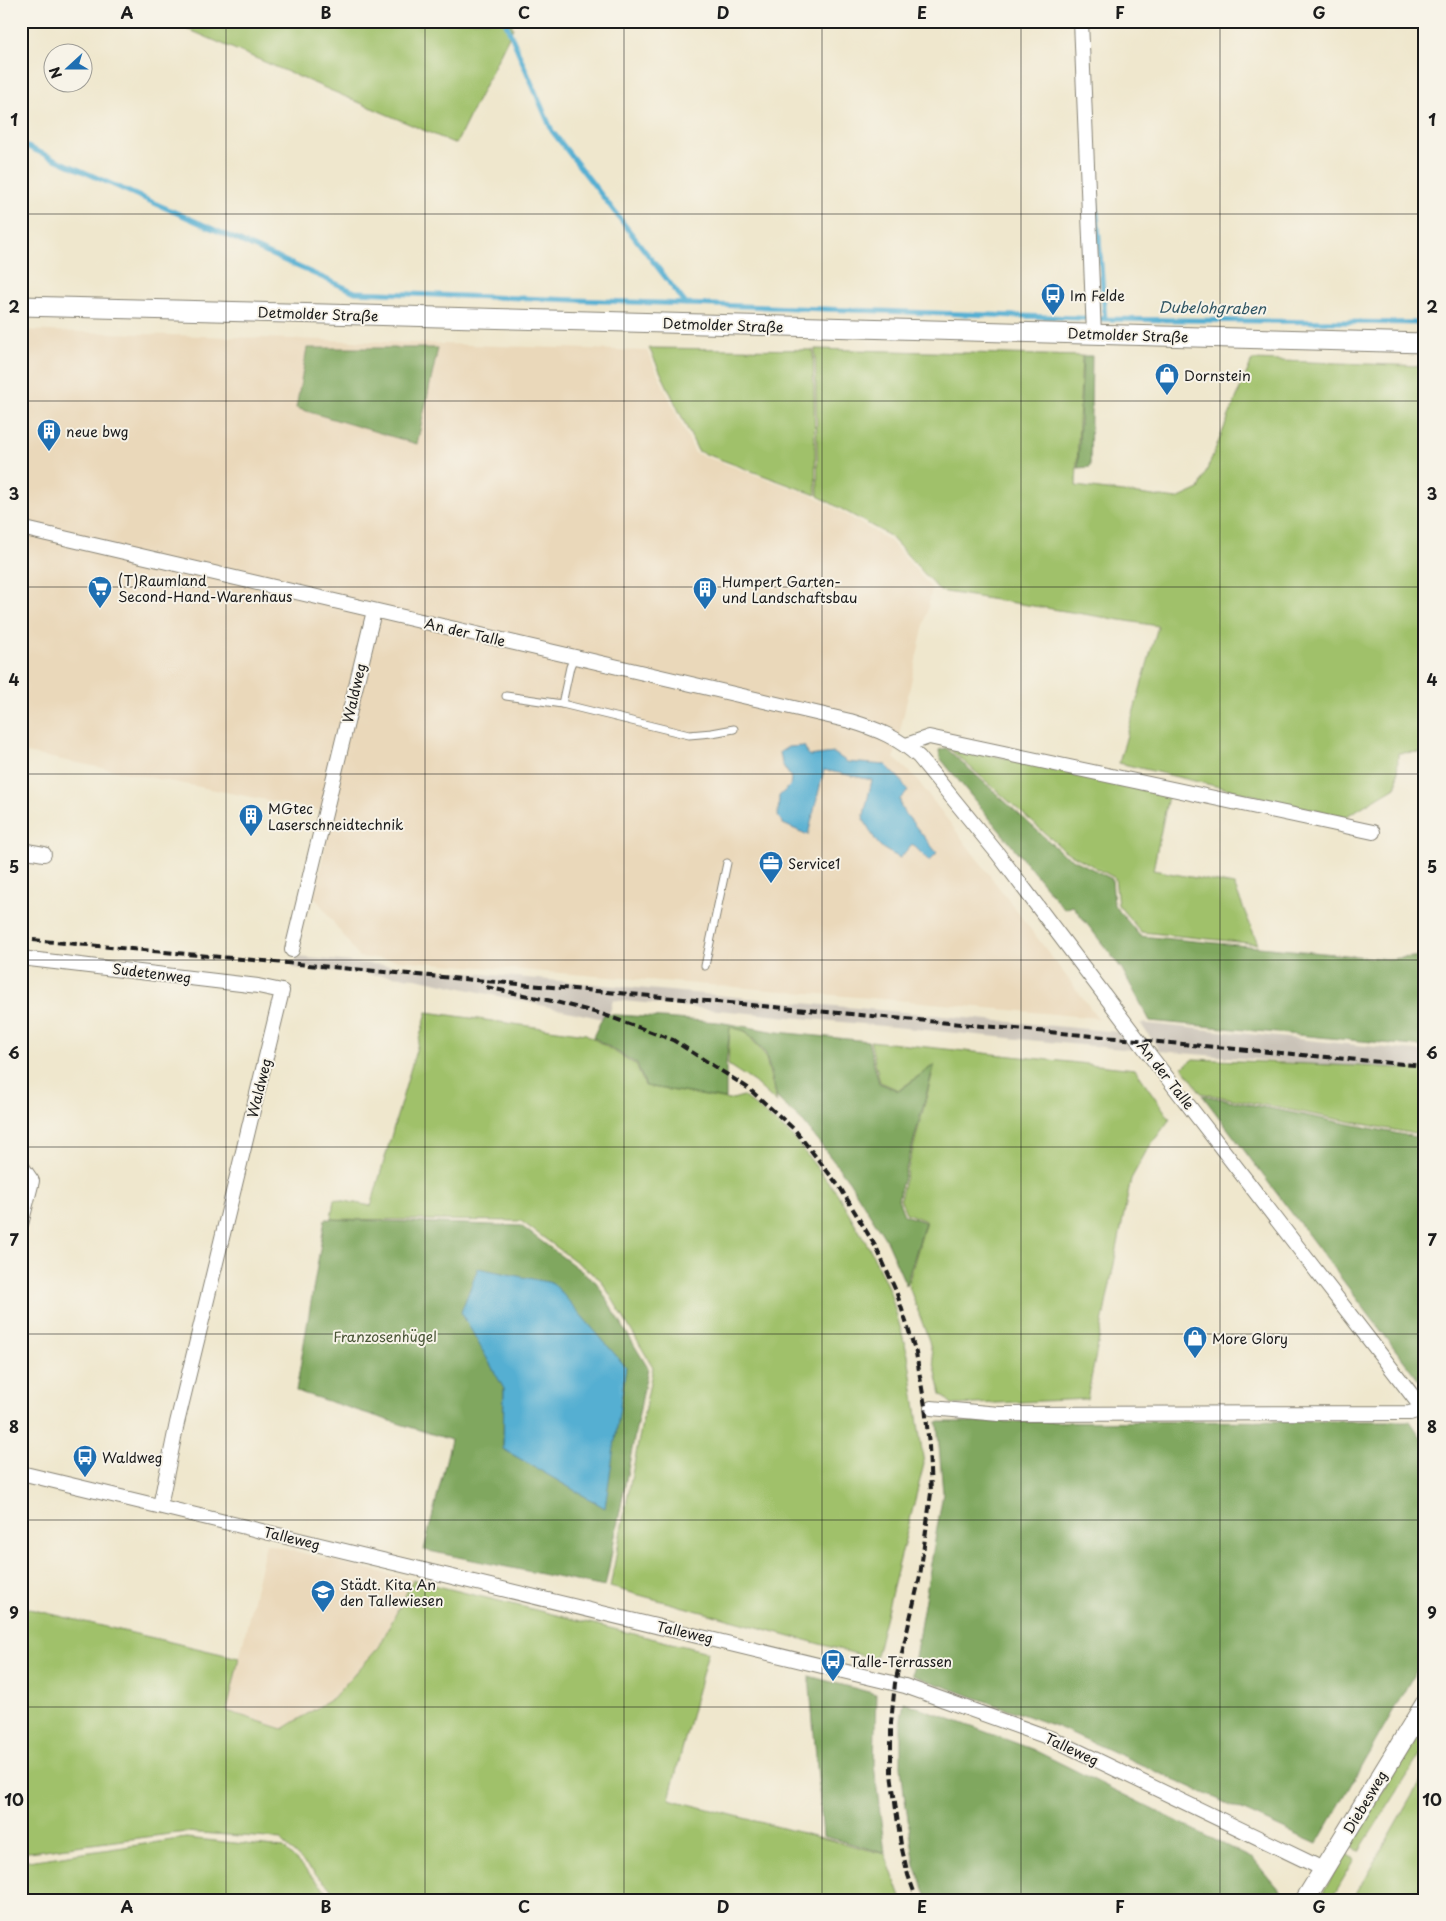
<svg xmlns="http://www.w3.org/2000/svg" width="1446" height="1921" font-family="'Playpen Sans',sans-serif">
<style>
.built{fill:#ead8ba}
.industrial{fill:#cac3b8}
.green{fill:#a0c16a;stroke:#5e6e43}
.forest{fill:#80a75e;stroke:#4e623d;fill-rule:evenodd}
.water{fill:#54afd2;stroke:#386677}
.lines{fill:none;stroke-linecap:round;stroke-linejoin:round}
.stream{stroke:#54afd2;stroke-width:5}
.lane-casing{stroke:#868274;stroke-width:9}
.street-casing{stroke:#868274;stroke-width:16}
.secondary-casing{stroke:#868274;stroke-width:21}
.lane{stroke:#fff;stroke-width:7}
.street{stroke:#fff;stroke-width:14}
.secondary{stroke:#fff;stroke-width:19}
.rail{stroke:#1c1c1c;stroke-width:4;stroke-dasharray:8 4;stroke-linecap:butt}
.grid{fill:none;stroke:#1c1c1c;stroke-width:1;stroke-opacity:0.55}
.labels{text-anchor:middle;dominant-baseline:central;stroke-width:4;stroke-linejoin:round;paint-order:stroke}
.poi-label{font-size:14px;fill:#1c1c1c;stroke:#f7f3e8;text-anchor:start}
.street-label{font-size:14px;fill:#1c1c1c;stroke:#f7f3e8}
.park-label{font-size:14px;fill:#4a5637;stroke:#f7f3e8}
.water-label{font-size:15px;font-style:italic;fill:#325765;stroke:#f7f3e8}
.neatline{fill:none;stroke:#1c1c1c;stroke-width:2}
.grid-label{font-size:16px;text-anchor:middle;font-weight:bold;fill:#1c1c1c}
</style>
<rect width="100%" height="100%" fill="#f7f3e8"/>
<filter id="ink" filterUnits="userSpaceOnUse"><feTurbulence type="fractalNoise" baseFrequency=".02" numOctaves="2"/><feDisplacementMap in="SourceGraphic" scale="10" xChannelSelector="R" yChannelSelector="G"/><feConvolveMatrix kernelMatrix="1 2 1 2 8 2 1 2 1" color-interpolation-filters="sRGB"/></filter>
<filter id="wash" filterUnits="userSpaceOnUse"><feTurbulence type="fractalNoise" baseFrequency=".0096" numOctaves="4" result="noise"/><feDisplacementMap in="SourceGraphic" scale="20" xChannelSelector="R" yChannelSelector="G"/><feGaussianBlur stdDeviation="1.12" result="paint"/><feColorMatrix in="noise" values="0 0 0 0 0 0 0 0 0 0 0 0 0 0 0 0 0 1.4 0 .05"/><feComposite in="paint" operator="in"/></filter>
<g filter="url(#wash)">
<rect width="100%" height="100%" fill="#efe7cd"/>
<g class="built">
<path d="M21,330L647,351L695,453L816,497L890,541L932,589L894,758L915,777L1098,1018L933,1003L359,957L314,896L333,813L21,752Z"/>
<path d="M266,1544L413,1580L379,1646L333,1698L283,1729L227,1711Z"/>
</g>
<g class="industrial">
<path d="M297,957L1120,1032L1133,1050L613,1000L608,1020L416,978L293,968Z"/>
<path d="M1140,1023L1425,1052V1074L1160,1051Z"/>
</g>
<g class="green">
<path d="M510,21L513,28L456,144L171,22Z"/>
<path d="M649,348L813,350L816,495L698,451Z"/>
<path d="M815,349L1082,356L1076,486L1177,499L1199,489L1252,360L1425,366V752L1398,753L1397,786L1345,817L1119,763L1158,626L940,591L890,536L818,496Z"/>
<path d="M944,744L1168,796L1153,870L1234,885L1258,944L1141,932L1118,905L1115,878L1065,851Z"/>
<path d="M427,1012L586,1034L636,1065L645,1086L729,1100L743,1096L791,1135L837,1193L871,1251L890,1292L908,1355L924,1464L875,1659L610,1587L653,1367L601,1280L521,1221L331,1219L334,1199L371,1206Z"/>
<path d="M730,1027L745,1031L765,1055L777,1103L754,1082L728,1065Z"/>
<path d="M870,1041L1135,1069L1170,1119L1147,1150L1131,1179L1087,1399L953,1405L941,1394L929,1341L908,1284L926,1221L906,1213L900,1199L935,1064L899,1090L880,1082Z"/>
<path d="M1193,1059L1425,1069V1136L1201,1093L1183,1067Z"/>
<path d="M413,1580L708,1652L669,1799L885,1854L902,1900H343L282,1842V1839L186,1832L21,1853V1607L239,1658L227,1711L283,1729L333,1698L379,1647Z"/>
<path d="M1425,1727V1747L1359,1851L1349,1846L1392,1774Z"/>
<path d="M1425,1773V1900H1353L1358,1890Z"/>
<path d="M186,1838L284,1848L335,1900H21V1862Z"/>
<path d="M1345,1854L1355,1859L1332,1898L1323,1893Z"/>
</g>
<g class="forest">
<path d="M307,348H438L417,444L296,408Z"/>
<path d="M1083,356H1092L1090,467L1078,468Z"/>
<path d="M946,748L1063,854L1112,879L1114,905L1140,936L1388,959L1425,956V1047L1150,1021L1122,969L1073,906L1064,909L940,758L939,750Z"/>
<path d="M604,1014L718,1022L777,1032L868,1041L879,1083L899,1091L934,1065L898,1199L904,1215L925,1222L906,1285L886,1240L849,1181L804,1123L777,1098L766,1054L746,1031L730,1027L726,1064V1099L646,1086L637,1064L593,1037Z"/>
<path d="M1202,1095L1425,1139V1387L1420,1382Z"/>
<path d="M325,1219L521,1226L596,1282L648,1368L605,1587L424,1550L451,1440L296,1391ZM504,1389L605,1507L503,1449Z"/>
<path d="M1410,1421L1425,1443V1655L1317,1844L1058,1727L912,1675L943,1493L937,1422Z"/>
<path d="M809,1676L876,1694L874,1765L885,1853L823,1836Z"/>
<path d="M904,1702L1032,1749L1253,1859L1284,1896L1282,1900H928L915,1865L904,1793L901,1766V1719Z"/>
</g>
<g class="water">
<path d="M804,746L809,756L834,753L847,762L886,765L900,779L908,791L900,799L901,808L937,853L929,861L912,844L900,858C891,853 882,850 876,841C871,833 868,826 863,819L872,780L824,770L808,835L783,824L778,816L779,796L790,786L791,778L782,764L780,752L788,747Z"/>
<path d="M478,1268L553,1283L626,1367L605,1508L503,1449L504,1389L461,1312Z"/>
</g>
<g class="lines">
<g class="stream">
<path d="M505,21L552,131L686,304L1105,319L1425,323"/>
<path d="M21,144L355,292L686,304"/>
<path d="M1096,198L1105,319"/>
</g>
</g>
</g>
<g filter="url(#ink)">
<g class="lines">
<defs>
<g id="lane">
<path d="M506,696L562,704L689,735L712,733L734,729"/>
<path d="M562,704L570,667L574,657"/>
<path d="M705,966L727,863"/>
</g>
<g id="street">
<path d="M1081,21L1094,334"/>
<path d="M21,528L850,721C877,729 899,738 919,757L998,854L1152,1058L1425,1412"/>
<path d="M906,745L929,737L1373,832"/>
<path d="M21,850L44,854"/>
<path d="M292,950L374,611"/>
<path d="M21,958L258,986L282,991L177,1423L160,1506"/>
<path d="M21,1224L32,1181L23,1168"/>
<path d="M931,1408L999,1414L1410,1413L1422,1409"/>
<path d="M21,1473L905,1686L1053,1739L1323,1869"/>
</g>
<g id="secondary">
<path d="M21,306L1425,343"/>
<path d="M1305,1900L1425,1704"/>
</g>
</defs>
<use href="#lane" class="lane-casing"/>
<use href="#street" class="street-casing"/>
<use href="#secondary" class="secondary-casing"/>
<use href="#lane" class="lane"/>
<use href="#street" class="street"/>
<use href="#secondary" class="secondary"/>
<g class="rail">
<path d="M21,939L1425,1066"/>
<path d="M486,987L552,1001L602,1014L673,1040L748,1088L795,1130L841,1189L877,1249L896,1291L916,1353L925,1406L929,1446L931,1493L920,1576L895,1683L891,1723V1774L901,1845L908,1875L917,1900"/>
</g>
</g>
</g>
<path class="grid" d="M226,21V1900M425,21V1900M624,21V1900M822,21V1900M1021,21V1900M1220,21V1900M21,214H1425M21,401H1425M21,587H1425M21,774H1425M21,960H1425M21,1147H1425M21,1334H1425M21,1520H1425M21,1707H1425"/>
<defs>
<symbol id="bus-pin" viewBox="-11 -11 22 30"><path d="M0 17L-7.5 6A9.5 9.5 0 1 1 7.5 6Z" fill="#1f6fb2" stroke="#f7f3e8"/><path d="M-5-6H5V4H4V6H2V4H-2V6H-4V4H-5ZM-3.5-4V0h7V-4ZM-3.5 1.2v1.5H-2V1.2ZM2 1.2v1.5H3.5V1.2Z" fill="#fff"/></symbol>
<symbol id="shop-pin" viewBox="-11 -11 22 30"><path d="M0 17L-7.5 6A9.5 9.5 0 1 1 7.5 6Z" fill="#1f6fb2" stroke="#f7f3e8"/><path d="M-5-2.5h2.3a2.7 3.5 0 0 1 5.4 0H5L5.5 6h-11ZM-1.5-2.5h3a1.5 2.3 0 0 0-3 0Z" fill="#fff"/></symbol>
<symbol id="building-pin" viewBox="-11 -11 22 30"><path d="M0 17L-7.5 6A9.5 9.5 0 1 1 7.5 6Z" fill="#1f6fb2" stroke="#f7f3e8"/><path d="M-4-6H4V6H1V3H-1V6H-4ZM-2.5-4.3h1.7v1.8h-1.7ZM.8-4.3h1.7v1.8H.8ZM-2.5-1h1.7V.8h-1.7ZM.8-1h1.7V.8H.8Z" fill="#fff"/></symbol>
<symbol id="supermarket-pin" viewBox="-11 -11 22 30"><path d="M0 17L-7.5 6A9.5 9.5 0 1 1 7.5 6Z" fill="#1f6fb2" stroke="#f7f3e8"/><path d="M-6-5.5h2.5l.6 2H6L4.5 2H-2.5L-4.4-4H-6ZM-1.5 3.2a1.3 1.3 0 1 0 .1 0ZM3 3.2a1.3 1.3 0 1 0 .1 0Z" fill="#fff"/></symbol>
<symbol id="office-pin" viewBox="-11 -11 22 30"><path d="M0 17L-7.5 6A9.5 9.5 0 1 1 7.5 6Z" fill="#1f6fb2" stroke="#f7f3e8"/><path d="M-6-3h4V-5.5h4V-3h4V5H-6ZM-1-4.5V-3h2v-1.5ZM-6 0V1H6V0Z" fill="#fff"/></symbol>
<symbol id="school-pin" viewBox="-11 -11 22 30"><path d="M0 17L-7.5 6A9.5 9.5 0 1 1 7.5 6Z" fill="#1f6fb2" stroke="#f7f3e8"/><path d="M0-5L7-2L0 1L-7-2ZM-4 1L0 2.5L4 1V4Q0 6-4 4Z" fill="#fff"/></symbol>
</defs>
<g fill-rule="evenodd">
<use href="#bus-pin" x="1039" y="281" width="28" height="38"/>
<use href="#shop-pin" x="1153" y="361" width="28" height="38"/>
<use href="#building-pin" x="35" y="417" width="28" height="38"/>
<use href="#supermarket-pin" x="86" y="574" width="28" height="38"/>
<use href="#building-pin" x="691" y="575" width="28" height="38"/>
<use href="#building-pin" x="237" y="802" width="28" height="38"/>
<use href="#office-pin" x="757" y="849" width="28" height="38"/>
<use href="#shop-pin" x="1181" y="1324" width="28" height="38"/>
<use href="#bus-pin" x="71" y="1443" width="28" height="38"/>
<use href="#school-pin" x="309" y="1578" width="28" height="38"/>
<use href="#bus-pin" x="819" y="1647" width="28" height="38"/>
</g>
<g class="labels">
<g class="poi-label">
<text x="1070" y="295">Im Felde</text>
<text x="1184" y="375">Dornstein</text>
<text x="66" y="431">neue bwg</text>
<text x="118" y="580">(T)Raumland<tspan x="118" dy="16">Second-Hand-Warenhaus</tspan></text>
<text x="722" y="581">Humpert Garten-<tspan x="722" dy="16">und Landschaftsbau</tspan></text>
<text x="268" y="808">MGtec<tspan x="268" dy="16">Laserschneidtechnik</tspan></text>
<text x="788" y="863">Service1</text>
<text x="1212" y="1338">More Glory</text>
<text x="102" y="1457">Waldweg</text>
<text x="340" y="1584">Städt. Kita An<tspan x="340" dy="16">den Tallewiesen</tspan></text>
<text x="850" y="1661">Talle-Terrassen</text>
</g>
<g class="street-label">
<text transform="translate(318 314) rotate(2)">Detmolder Straße</text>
<text transform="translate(723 325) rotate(2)">Detmolder Straße</text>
<text transform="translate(1128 335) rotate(2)">Detmolder Straße</text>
<text transform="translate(465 632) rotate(13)">An der Talle</text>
<text transform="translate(354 693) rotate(-77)">Waldweg</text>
<text transform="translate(152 973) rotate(7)">Sudetenweg</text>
<text transform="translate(1166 1075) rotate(52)">An der Talle</text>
<text transform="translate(259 1088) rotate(-76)">Waldweg</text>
<text transform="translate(292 1538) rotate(14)">Talleweg</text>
<text transform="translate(685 1632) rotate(13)">Talleweg</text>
<text transform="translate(1072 1749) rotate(25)">Talleweg</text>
<text transform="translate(1365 1802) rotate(-59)">Diebesweg</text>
</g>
<g class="park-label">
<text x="385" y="1336">Franzosenhügel</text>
</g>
<g class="water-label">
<text transform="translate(1212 307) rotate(1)">Dubelohgraben</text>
</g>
</g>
<rect width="1446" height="1921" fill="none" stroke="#f7f3e8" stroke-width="55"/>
<g transform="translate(68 68) rotate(249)"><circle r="24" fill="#f7f3e8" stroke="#9f9d96"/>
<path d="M0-4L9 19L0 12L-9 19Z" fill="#1f6fb2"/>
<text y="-8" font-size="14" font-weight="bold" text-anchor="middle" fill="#1c1c1c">N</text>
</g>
<rect x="28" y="28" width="1390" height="1866" class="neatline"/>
<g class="grid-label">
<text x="127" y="19">A</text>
<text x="326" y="19">B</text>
<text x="524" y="19">C</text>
<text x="723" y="19">D</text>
<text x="922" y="19">E</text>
<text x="1120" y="19">F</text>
<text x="1319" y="19">G</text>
<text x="14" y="126">1</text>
<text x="1432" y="126">1</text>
<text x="14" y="313">2</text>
<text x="1432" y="313">2</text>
<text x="14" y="500">3</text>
<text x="1432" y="500">3</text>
<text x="14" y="686">4</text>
<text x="1432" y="686">4</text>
<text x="14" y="873">5</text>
<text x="1432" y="873">5</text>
<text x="14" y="1059">6</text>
<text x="1432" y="1059">6</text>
<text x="14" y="1246">7</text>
<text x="1432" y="1246">7</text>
<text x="14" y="1433">8</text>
<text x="1432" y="1433">8</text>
<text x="14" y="1619">9</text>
<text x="1432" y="1619">9</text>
<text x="14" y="1806">10</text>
<text x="1432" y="1806">10</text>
<text x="127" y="1913">A</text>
<text x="326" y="1913">B</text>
<text x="524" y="1913">C</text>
<text x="723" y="1913">D</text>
<text x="922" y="1913">E</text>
<text x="1120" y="1913">F</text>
<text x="1319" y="1913">G</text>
</g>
</svg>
